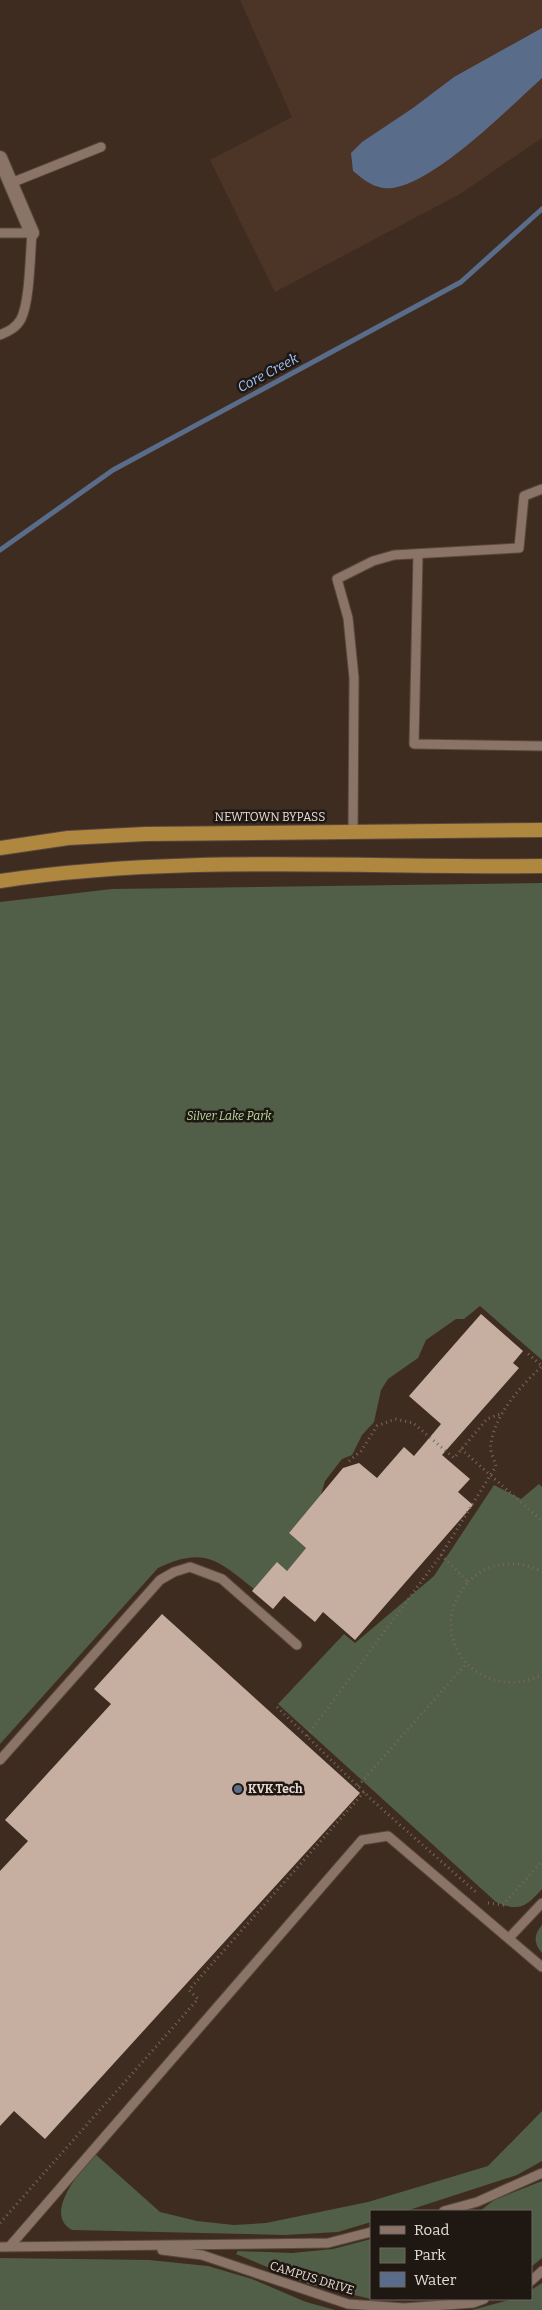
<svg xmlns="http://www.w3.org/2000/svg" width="542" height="2310" font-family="Bitter,serif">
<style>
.built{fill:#4c3426}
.green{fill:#515e48}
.water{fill:#596d8b}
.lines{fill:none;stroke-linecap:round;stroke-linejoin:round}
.stream{stroke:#596d8b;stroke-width:5}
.building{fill:#c6aea1}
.service-casing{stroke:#58483f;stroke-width:11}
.minor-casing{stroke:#58483f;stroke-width:16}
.trunk-casing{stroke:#58483f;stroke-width:16}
.path{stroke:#79685e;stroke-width:3;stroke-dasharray:1 4;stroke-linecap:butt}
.service{stroke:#8a7467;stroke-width:9}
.minor{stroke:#8a7467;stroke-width:14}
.trunk{stroke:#af873e;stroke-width:14}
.service-dot{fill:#5c6f8a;stroke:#1f1712;stroke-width:2}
.labels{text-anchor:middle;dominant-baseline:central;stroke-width:5;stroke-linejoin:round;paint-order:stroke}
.street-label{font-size:12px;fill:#e8dbd4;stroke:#1f1712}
.park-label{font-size:12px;font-style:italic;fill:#badaa2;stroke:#1f1712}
.poi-label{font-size:12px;font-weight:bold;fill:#e8dbd4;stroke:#1f1712;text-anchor:start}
.water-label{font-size:14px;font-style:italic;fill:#a1c4f8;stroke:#1f1712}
</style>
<rect width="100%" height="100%" fill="#3f2c21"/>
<path class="built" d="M240,0H542V138L460,194L275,292L210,160L292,117Z"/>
<g class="green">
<path d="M542,883V1360L480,1306L464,1319H456L426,1340L418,1358L388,1379L381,1390L374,1422L362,1435L352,1455L342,1459L325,1481L320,1498L289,1533L306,1548L287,1571L254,1589C218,1560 204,1546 158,1568L0,1744V902L112,889Z"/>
<path d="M539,1484L542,1487V1889C526,1907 519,1912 496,1902L278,1704L344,1634L355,1643L434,1576L494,1485L521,1499Z"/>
<path d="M542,1925V1953C533,1943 534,1934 542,1925Z"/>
<path d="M542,2111V2161L517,2175L406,2211H371V2222L338,2232L285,2235L72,2230C42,2214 82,2170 94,2153L160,2212L197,2221L234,2225L266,2223L368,2202L488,2166Z"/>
<path d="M542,2181V2258L531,2267V2211H480L494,2200Z"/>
<path d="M371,2239V2299L308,2284L236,2254L238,2251L292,2253L333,2249Z"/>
<path d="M0,2258L149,2260L208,2266L252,2279L306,2302L335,2310H0Z"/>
<path d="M542,2283V2310H472L513,2299H531V2290Z"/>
</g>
<path class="water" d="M542,28V78C509,108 437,181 393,188C376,190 365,181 353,171L351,153L362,142L413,108L454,77Z"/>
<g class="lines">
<path class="stream" d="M0,550L113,470L461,282L542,209"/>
</g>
<g class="building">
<path d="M481,1314L523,1351L513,1363L519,1368L442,1455L470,1479L458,1492L473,1505L355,1640L323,1612L315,1622L284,1596L273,1609L252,1591L277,1562L287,1571L306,1548L289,1533L343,1468L359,1463L377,1478L404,1447L414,1456L441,1424L409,1396Z"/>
<path d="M162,1614L360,1793L45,2139L14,2111L0,2126V1871L28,1841L5,1820L111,1704L94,1689Z"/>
</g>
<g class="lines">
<defs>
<g id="service">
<path d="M11,183L101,147"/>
<path d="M0,233H32C30,255 30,301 21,319C16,328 9,331 0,335"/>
<path d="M418,554L414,744L542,746"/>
<path d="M353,831L354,678L348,618L337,579L373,561L394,555L519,548L524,496L542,489"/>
<path d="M0,1760L160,1580L174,1572L190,1567L222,1579L297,1645"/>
<path d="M509,1938L542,1903"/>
<path d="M444,2211L477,2202L542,2173"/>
<path d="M10,2246L362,1840L388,1836L542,1967"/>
<path d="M0,2247L328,2243L371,2232"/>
<path d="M162,2250L202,2255L348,2304L404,2308L473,2303L484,2299"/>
<path d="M531,2281L542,2271"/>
</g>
<path id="minor" d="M0,158L32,233"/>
<g id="trunk">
<path d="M0,848L68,838L145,834L542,830"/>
<path d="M0,881C180,854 361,868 542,866"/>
</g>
</defs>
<use href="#service" class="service-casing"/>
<use href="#minor" class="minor-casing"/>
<use href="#trunk" class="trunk-casing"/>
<g class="path">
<path d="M461,1449L542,1521"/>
<path d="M349,1461L361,1451L377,1426L395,1419L413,1423L454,1458L487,1419L503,1413"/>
<path d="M441,1555L468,1582C421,1636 479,1705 542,1675"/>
<path d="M468,1582C487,1562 518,1558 542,1572"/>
<path d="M277,1707L373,1801L478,1894"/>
<path d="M307,1736L441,1555L496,1466C494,1459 489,1450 491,1443C496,1413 520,1387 542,1366L526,1352"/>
<path d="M358,1786L465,1665"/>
<path d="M488,1903L503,1905L542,1861"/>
<path d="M0,2223L198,1999L189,1990L364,1792"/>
</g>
<use href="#service" class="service"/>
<use href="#minor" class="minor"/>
<use href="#trunk" class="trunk"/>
</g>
<circle class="service-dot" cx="238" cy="1789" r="5"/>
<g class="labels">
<g class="street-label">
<text x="270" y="817">NEWTOWN BYPASS</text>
<text transform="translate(312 2278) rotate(17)">CAMPUS DRIVE</text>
</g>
<g class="park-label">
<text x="229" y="1116">Silver Lake Park</text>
</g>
<g class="poi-label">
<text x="248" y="1789">KVK Tech</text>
</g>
<g class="water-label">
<text transform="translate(268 373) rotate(-28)">Core Creek</text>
</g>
</g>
<rect x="370" y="2210" width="162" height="90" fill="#1f1712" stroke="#6f6560"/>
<rect x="380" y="2226" width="25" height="8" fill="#8a7467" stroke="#6f6560"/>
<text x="414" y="2235" font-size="15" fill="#e8dbd4">Road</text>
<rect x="380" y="2248" width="25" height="15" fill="#515e48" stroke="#6f6560"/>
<text x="414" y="2260" font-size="15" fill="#e8dbd4">Park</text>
<rect x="380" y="2272" width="25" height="15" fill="#596d8b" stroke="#6f6560"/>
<text x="414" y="2285" font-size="15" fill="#e8dbd4">Water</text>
</svg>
